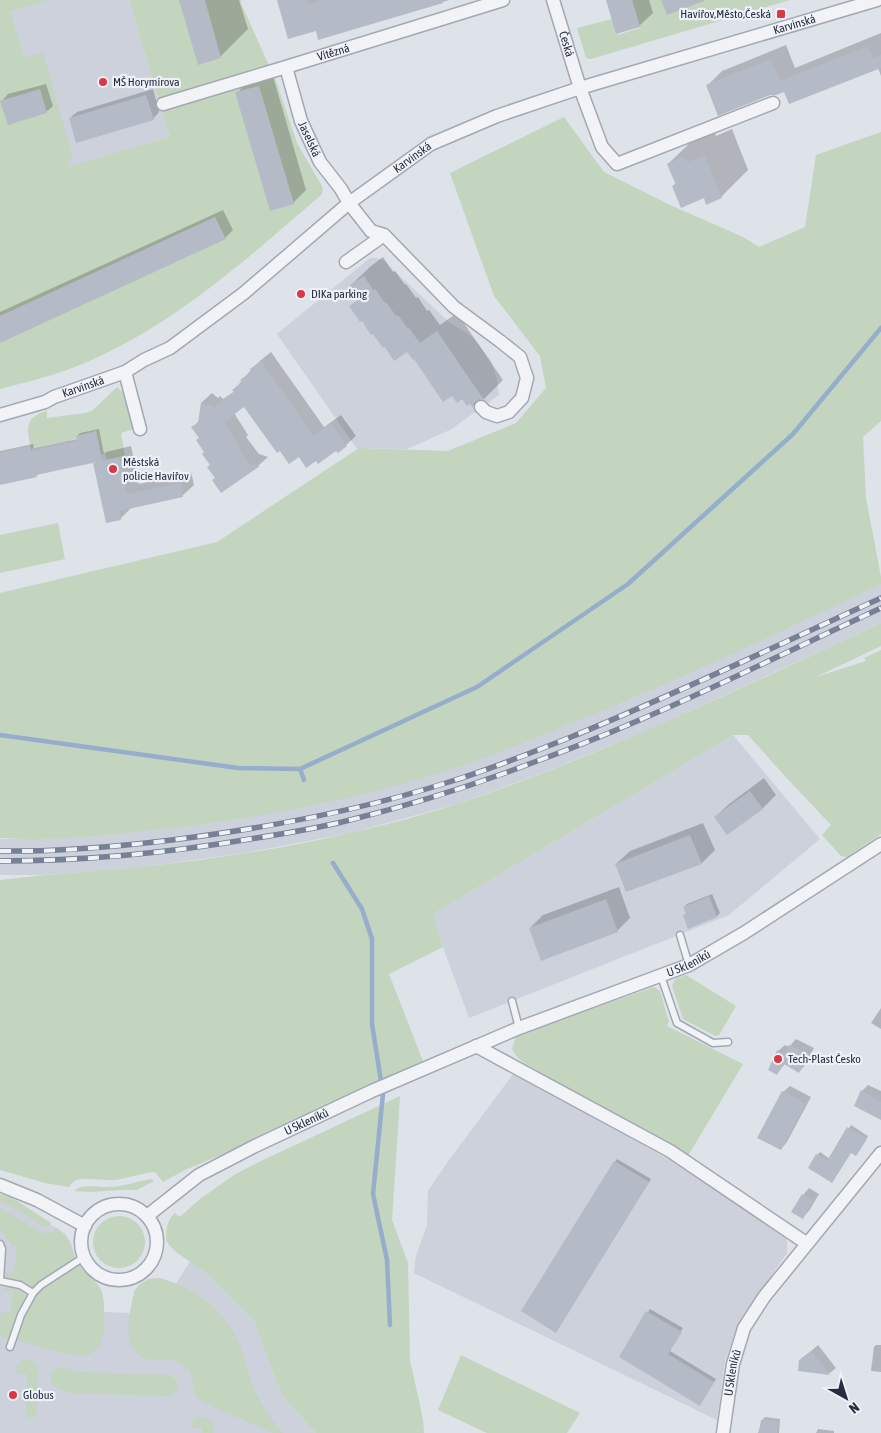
<svg xmlns="http://www.w3.org/2000/svg" width="881" height="1433" font-family="'Asap Condensed',sans-serif">
<style>
.built{fill:#ccd1db}
.green{fill:#c3d4bf}
.shadow{fill:#0003}
.lines{fill:none;stroke-linecap:round;stroke-linejoin:round}
.stream{stroke:#96adcc;stroke-width:4.5}
.building{fill:#b5bbc6}
.service-casing{stroke:#a3a8b3;stroke-width:9}
.minor-casing{stroke:#a3a8b3;stroke-width:15}
.service{stroke:#f1f3f7;stroke-width:6}
.minor{stroke:#f1f3f7;stroke-width:12}
.rail-casing{stroke:#778094;stroke-width:5.5}
.rail{stroke:#eef1f7;stroke-width:4;stroke-dasharray:11;stroke-linecap:butt}
.poi-dot{fill:#d93947;stroke:#eef1f7;stroke-width:2}
.labels{text-anchor:middle;dominant-baseline:central;stroke-width:4.5;stroke-linejoin:round;paint-order:stroke}
.poi-label{font-size:12px;fill:#262e41;stroke:#eef1f7;text-anchor:start}
.street-label{font-size:12px;fill:#262e41;stroke:#eef1f7}
</style>
<rect width="100%" height="100%" fill="#dee2e9"/>
<g class="built">
<path d="M49,0H129L170,137L67,168L70,161L43,54L24,58L11,11Z"/>
<path d="M370,258H377L383,260L450,323L467,333L476,341L490,359L497,379L499,395L450,430L407,449L359,448L357,449L277,334Z"/>
<path d="M881,584V623L653,728L545,772L457,804L350,833L245,853L141,867L88,872L41,875H0V839H40L85,837L138,832L239,819L447,770L533,739L639,695Z"/>
<path d="M733,735L820,839L729,915L469,1018L443,947L433,914Z"/>
<path d="M514,1073L669,1160L785,1235L787,1241V1253L738,1324L725,1361L717,1420L414,1273L416,1256L427,1225L428,1191L449,1160Z"/>
<path d="M0,1200L26,1214L57,1228L66,1235L71,1243L75,1258L80,1268L101,1290L104,1312L131,1313L134,1291L140,1284L148,1279L159,1278L176,1284L190,1261L208,1274L254,1321L282,1396L316,1433H0Z"/>
</g>
<g class="green">
<path d="M0,0H49L11,11L24,58L43,53L72,155L68,167L170,137L129,0H243L240,1L276,81L297,143L323,188L322,194C247,259 172,327 80,365C55,375 27,382 0,389Z"/>
<path d="M632,0H790L591,59L586,58L577,28L612,19L617,35L640,28Z"/>
<path d="M564,117L604,172L670,205L743,237L759,247L805,227L816,155L881,132V421L863,437L866,498L881,577V584C777,633 673,683 567,725C527,742 486,758 445,771C356,799 264,817 172,828C129,833 85,838 42,839C28,840 14,838 0,838V593L217,542L359,448L448,451L516,423L546,388L540,356L494,296L450,173Z"/>
<path d="M117,387L126,396L134,429L121,433L125,456L107,460L105,454L101,455L96,431L76,436V439L70,440V442L68,441L32,448L31,451C28,430 22,418 47,411V418L85,413L92,411Z"/>
<path d="M58,523L65,559L0,573V535Z"/>
<path d="M881,623V646L816,677L866,661L864,658L881,650V834L847,857L841,856L822,835L831,825L783,774L748,735H733L433,914L443,947L389,974L423,1061L237,1148L185,1170L163,1182L155,1172C141,1173 127,1179 113,1180C102,1181 88,1177 77,1180C73,1181 71,1184 69,1187L45,1183L0,1170V880C46,874 93,872 139,867C210,860 281,849 350,833C426,817 499,791 571,762C676,720 778,671 881,623Z"/>
<path d="M686,975L736,1006L719,1035L715,1036L683,1019L672,986L675,979Z"/>
<path d="M654,987L660,991L669,1022L667,1026L743,1064L686,1159L523,1062L517,1057L512,1049L516,1036Z"/>
<path d="M400,1096L392,1220L408,1263L410,1360L423,1419L424,1433H316L282,1396L254,1321L208,1274L176,1252L170,1246L166,1240L167,1226L171,1217L175,1213L178,1216H181L200,1199L234,1175L261,1161Z"/>
<path d="M151,1179L154,1181L137,1190H118L90,1192L74,1191C83,1183 101,1188 112,1187C125,1186 138,1181 151,1179Z"/>
<path d="M0,1194L11,1197L51,1223L50,1226L44,1227L39,1224L22,1212L0,1201Z"/>
<path d="M0,1208C7,1212 42,1235 47,1234C51,1234 54,1230 57,1228C68,1236 71,1244 75,1258L32,1288L23,1281L6,1277L4,1275V1272L14,1274L17,1246H12L0,1228Z"/>
<circle cx="119" cy="1242" r="26"/>
<path d="M79,1264C84,1275 97,1280 101,1290C105,1299 104,1311 104,1321C105,1334 100,1352 86,1355C73,1358 33,1344 18,1340C22,1326 28,1305 37,1294C48,1282 65,1273 79,1264Z"/>
<path d="M159,1278C193,1286 225,1311 239,1344C244,1355 246,1366 250,1377C256,1397 268,1417 283,1433H273L201,1401C189,1392 197,1377 186,1367C173,1354 153,1364 142,1357C137,1354 132,1348 130,1343C126,1333 131,1294 138,1287C143,1280 151,1279 159,1278Z"/>
<path d="M5,1288H14L27,1296L17,1315L10,1339L0,1336V1316L2,1312L11,1313L13,1291L1,1290Z"/>
<path d="M461,1355L580,1413L567,1433H487L438,1410Z"/>
<path d="M22,1360C30,1359 34,1361 38,1368L36,1417H26L27,1374L15,1373L16,1368Z"/>
<path d="M59,1367L79,1372L169,1375C181,1380 180,1391 169,1396L71,1393C63,1391 49,1388 51,1376C52,1371 55,1369 59,1367Z"/>
<path d="M201,1417C209,1420 214,1423 214,1433H202V1428H191L193,1420Z"/>
</g>
<g class="shadow">
<path d="M180,0H239L248,29L221,56L199,63Z"/>
<path d="M278,0H449L319,39L317,29Z"/>
<path d="M607,0H649L653,13L639,26Z"/>
<path d="M881,33V76L878,68L785,90L708,85L722,71L786,45L795,68Z"/>
<path d="M272,73L306,190L293,203L237,93L250,79Z"/>
<path d="M46,84L53,106L46,112L2,101L8,94Z"/>
<path d="M153,89L159,112L153,119L70,118L77,112Z"/>
<path d="M732,129L748,170L721,197H705L673,186L676,183L668,164L696,137L710,131L711,134L715,133L716,136Z"/>
<path d="M223,210L233,230L225,238L0,339V312Z"/>
<path d="M383,257L393,272L395,271L405,285L406,284L416,298L418,297L427,311L429,310L440,325L457,313L503,380L484,399L481,398L473,406L470,402L463,397L407,350L385,345L351,307L360,298L351,285L371,266Z"/>
<path d="M271,352L324,427L341,415L356,436L346,445L316,459L299,455L245,406L234,413L248,435L246,437L259,454L268,457L259,465L221,491L200,438L193,427L199,421L202,402L212,393L218,398L220,396L223,399L235,391L234,390L251,370L261,360Z"/>
<path d="M99,429L104,454L106,452L131,446L139,484L191,472L194,485L182,496L132,507L120,519L95,463L98,461L39,473L36,476L0,484V451L33,444L34,448L78,439L77,436L80,433Z"/>
<path d="M764,778L776,795L763,808L728,833L715,817L729,804Z"/>
<path d="M703,823L715,850L702,863L616,864L630,851Z"/>
<path d="M619,887L630,918L617,931L530,928L543,915Z"/>
<path d="M712,894L720,913L717,916L689,927L684,915L687,913L684,907L687,904Z"/>
<path d="M881,1008V1029L871,1023Z"/>
<path d="M796,1039L814,1048L805,1065L799,1072L785,1064L777,1073L778,1051L785,1045L789,1047Z"/>
<path d="M868,1085L881,1091V1118L862,1091Z"/>
<path d="M790,1086L811,1097L787,1142L781,1149L783,1092Z"/>
<path d="M851,1125L868,1136L856,1155L851,1152L834,1179L817,1155L820,1152L830,1159Z"/>
<path d="M617,1159L651,1179L558,1328L615,1162Z"/>
<path d="M809,1188L819,1194L809,1211L803,1217V1195Z"/>
<path d="M650,1309L683,1328L670,1351L716,1379L700,1404L620,1357Z"/>
<path d="M818,1345L836,1368L830,1373L799,1370L800,1361Z"/>
<path d="M876,1345H881V1372L871,1371L874,1347Z"/>
<path d="M765,1417L780,1419L779,1433H758L762,1420Z"/>
<path d="M818,1429L834,1431V1433H816Z"/>
</g>
<g class="lines">
<g class="stream">
<path d="M0,735L238,768L300,769L477,687L628,584L793,434L881,328"/>
<path d="M300,769L304,780"/>
<path d="M333,863L362,909L372,939V1024L383,1094L373,1194L387,1260L390,1325"/>
</g>
</g>
<g class="building">
<path d="M179,0H205L221,58L198,65Z"/>
<path d="M277,0H307L308,4L322,0H443V3L318,40L316,31L288,39Z"/>
<path d="M606,0H632L640,27L616,34Z"/>
<path d="M661,0H704V1L667,15Z"/>
<path d="M868,46L873,58L881,55V68L789,104L784,92L776,95H770L718,116L706,85L771,59L780,81Z"/>
<path d="M259,86L294,204L270,211L235,92Z"/>
<path d="M40,89L47,113L8,125L0,101Z"/>
<path d="M146,95L154,120L76,143L69,118Z"/>
<path d="M705,155L722,198L706,205L704,198L681,208L672,186L676,185L667,164L683,157L684,160L688,159L689,162Z"/>
<path d="M215,217L226,239L0,343V316Z"/>
<path d="M364,276L373,290L375,289L385,303L386,302L396,316L398,315L408,329L409,328L420,343L437,331L484,400L479,399L476,401L473,404V408L470,404L467,406L462,399L457,403L452,396L443,402L414,359L413,360L407,352L394,361L385,347L383,348L373,334L371,335L362,321L360,322L349,306L360,299L350,285Z"/>
<path d="M261,361L314,436L331,423L347,446L338,453L336,451L318,464L316,461L306,468L299,457L289,464L280,451L277,453L244,407L224,422L239,446L238,447L249,464L260,466L221,493L212,480L215,478L207,467L210,465L202,454L204,452L196,440L199,438L191,427L198,423L201,402L207,406L210,404L213,408L234,392L232,390L242,382L240,380L251,372L250,369Z"/>
<path d="M96,431L102,461L36,475L37,477L0,485V453L30,446L31,451L77,441L76,436Z"/>
<path d="M119,457L127,494L180,483L183,497L119,511L121,520L106,523L93,463Z"/>
<path d="M750,791L763,809L727,835L714,817Z"/>
<path d="M690,835L702,864L626,892L615,864Z"/>
<path d="M709,896L717,917L688,929L683,915L686,914L683,907Z"/>
<path d="M606,899L618,932L541,961L529,928Z"/>
<path d="M789,1045L809,1054L799,1073L784,1064L777,1075L768,1070L777,1050L784,1054Z"/>
<path d="M861,1090L881,1102V1120L854,1106Z"/>
<path d="M782,1091L806,1104L781,1150L757,1138Z"/>
<path d="M847,1127L867,1139L856,1156L851,1153L832,1183L808,1168L816,1154L827,1161Z"/>
<path d="M614,1161L649,1182L556,1333L521,1311Z"/>
<path d="M802,1194L813,1201L803,1219L791,1212Z"/>
<path d="M646,1311L682,1332L668,1354L714,1382L700,1406L619,1357Z"/>
<path d="M811,1351L830,1375L798,1371L799,1360Z"/>
<path d="M761,1420L778,1421L777,1433H759Z"/>
</g>
<g class="lines">
<defs>
<g id="service">
<path d="M680,935L689,965"/>
<path d="M661,976L677,1023L713,1043L728,1042"/>
<path d="M512,1001L519,1028"/>
<path d="M0,1244L2,1249L0,1280"/>
<path d="M0,1281L20,1285L33,1293L21,1315L10,1347"/>
<path d="M33,1293L41,1285L84,1257"/>
</g>
<g id="minor">
<path id="s1" d="M553,0L580,88L602,147L617,164L773,103"/>
<path id="s2" d="M286,67L301,121L320,162L341,189L349,203L371,231L384,235L454,307L500,341L520,357L527,378L522,398L509,412L497,416L486,412L481,407"/>
<path id="s3" d="M163,104L286,67L503,0"/>
<path d="M346,262L384,235"/>
<path d="M125,372L140,429"/>
<path id="s4" d="M0,415L45,402L54,397L125,372L144,360L170,348L244,293L349,203L431,144L497,116L580,88L877,0"/>
<path d="M476,1046L670,1151L806,1243"/>
<path d="M0,1185L37,1200L85,1226"/>
<circle cx="119" cy="1242" r="38"/>
<path id="s5" d="M147,1216L199,1175L255,1146L372,1091L519,1028L689,965L744,933L881,844"/>
<path id="s6" d="M723,1433L733,1364L744,1328L764,1297L881,1153"/>
</g>
</defs>
<use href="#service" class="service-casing"/>
<use href="#minor" class="minor-casing"/>
<use href="#service" class="service"/>
<use href="#minor" class="minor"/>
<defs>
<g id="rail">
<path d="M0,851C58,852 114,847 172,840C266,828 359,811 449,782C491,769 531,753 571,737C676,694 778,645 881,598"/>
<path d="M0,861C84,861 167,853 250,839C282,834 314,829 346,821C411,805 475,785 537,761C655,718 767,661 881,608"/>
</g>
</defs>
<use href="#rail" class="rail-casing"/>
<use href="#rail" class="rail"/>
</g>
<g class="poi-dot">
<rect x="776" y="9" width="10" height="10" rx="2.5"/>
<circle cx="103" cy="82" r="5"/>
<circle cx="301" cy="294" r="5"/>
<circle cx="113" cy="469" r="5"/>
<circle cx="778" cy="1059" r="5"/>
<circle cx="13" cy="1395" r="5"/>
</g>
<g class="labels">
<g class="poi-label">
<text x="771" y="14" text-anchor="end">Havířov,Město,Česká</text>
<text x="113" y="82">MŠ Horymírova</text>
<text x="311" y="294">DIKa parking</text>
<text x="123" y="462">Městská<tspan x="123" dy="14">policie Havířov</tspan></text>
<text x="788" y="1059">Tech-Plast Česko</text>
<text x="23" y="1395">Globus</text>
</g>
<g class="street-label">
<text stroke="none"><textPath href="#s4" startOffset="898">Karvinská</textPath></text>
<text stroke="none"><textPath href="#s1" startOffset="46">Česká</textPath></text>
<text stroke="none"><textPath href="#s3" startOffset="178">Vítězná</textPath></text>
<text stroke="none"><textPath href="#s2" startOffset="76">Jaselská</textPath></text>
<text stroke="none"><textPath href="#s4" startOffset="492">Karvinská</textPath></text>
<text stroke="none"><textPath href="#s4" startOffset="88">Karvinská</textPath></text>
<text stroke="none"><textPath href="#s5" startOffset="600">U Skleníků</textPath></text>
<text stroke="none"><textPath href="#s5" startOffset="186">U Skleníků</textPath></text>
<text stroke="none"><textPath href="#s6" startOffset="61">U Skleníků</textPath></text>
</g>
</g>
<g transform="translate(846 1398) rotate(141)" stroke="#eef1f7" stroke-width="4" paint-order="stroke">
<path d="M0-4L9 19L0 12L-9 19Z" fill="#262e41"/>
<text y="-8" font-size="14" font-weight="bold" text-anchor="middle" fill="#262e41">N</text>
</g>
</svg>
